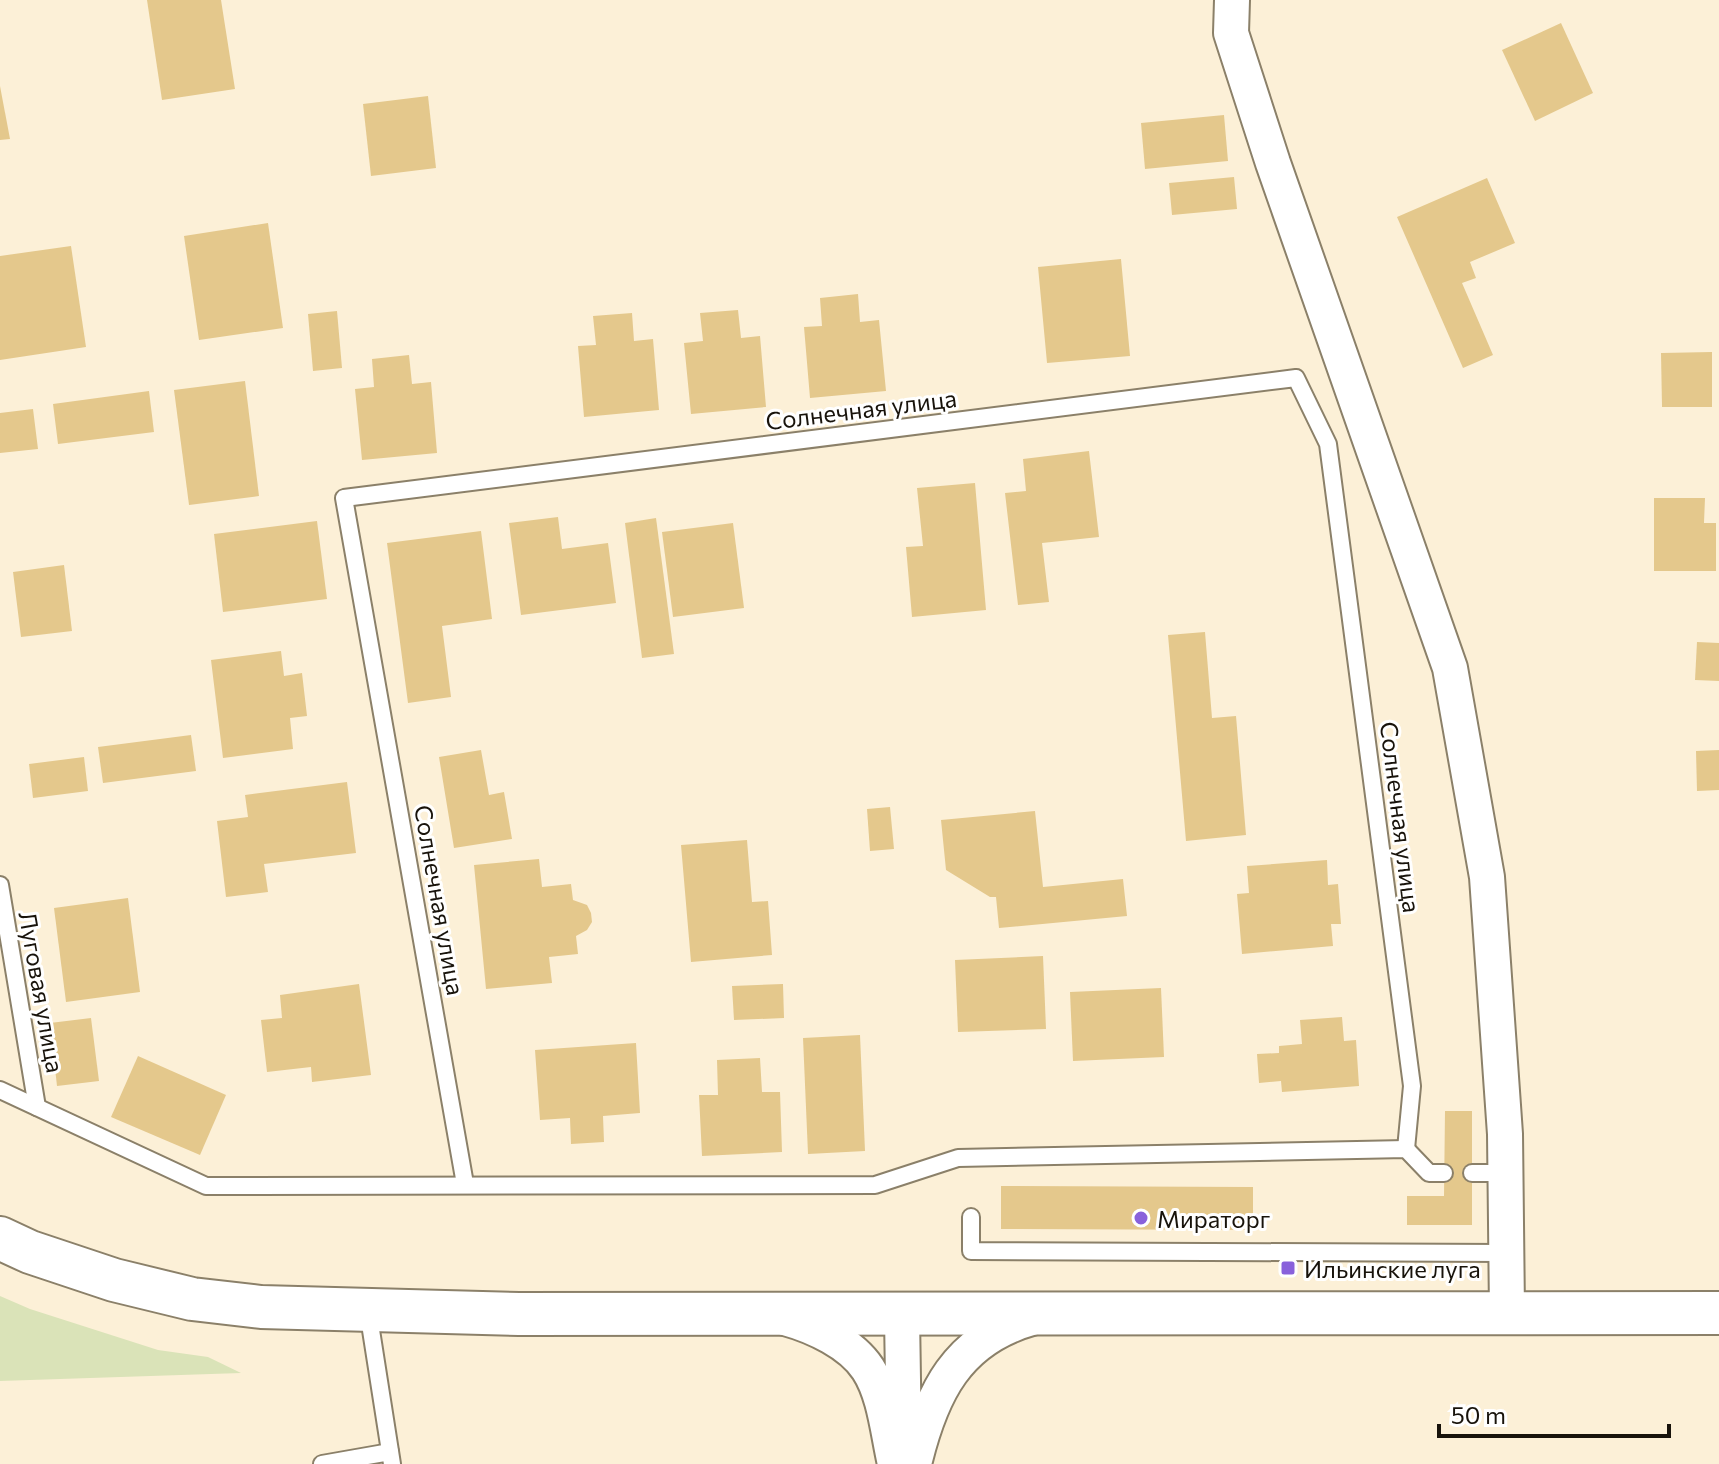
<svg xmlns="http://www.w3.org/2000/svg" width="1719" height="1464" font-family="Commissioner,sans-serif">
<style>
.green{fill:#dae3b8}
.building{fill:#e4c88c}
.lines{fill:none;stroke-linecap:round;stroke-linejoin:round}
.service-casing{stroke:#8b8069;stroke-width:20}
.minor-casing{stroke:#8b8069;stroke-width:38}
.tertiary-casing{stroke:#8b8069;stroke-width:46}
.service{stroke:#fff;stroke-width:16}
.minor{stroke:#fff;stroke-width:34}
.tertiary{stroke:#fff;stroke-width:42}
.poi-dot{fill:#8961db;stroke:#fff;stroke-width:3}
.labels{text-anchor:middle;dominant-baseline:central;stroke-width:6;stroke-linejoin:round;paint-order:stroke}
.street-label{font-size:24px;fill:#18130b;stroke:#fff}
.poi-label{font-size:24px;fill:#18130b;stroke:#fff;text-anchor:start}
</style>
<rect width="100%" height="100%" fill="#fcf0d7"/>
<path class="green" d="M0,1296L30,1309L158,1350L208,1357L241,1373L0,1381Z"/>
<g class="building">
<path d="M147,0H221L235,89L162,100Z"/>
<path d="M1561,23L1593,93L1535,121L1502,50Z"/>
<path d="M0,86L10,139L0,140Z"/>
<path d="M428,96L436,168L371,176L363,104Z"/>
<path d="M1224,115L1228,161L1145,169L1141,123Z"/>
<path d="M1234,177L1237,209L1172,215L1169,183Z"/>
<path d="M1487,178L1515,243L1470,262L1476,278L1462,283L1493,355L1463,368L1397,217Z"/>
<path d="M268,223L283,328L199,340L184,236Z"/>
<path d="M71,246L86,347L0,360V256Z"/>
<path d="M1121,259L1130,356L1047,363L1038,267Z"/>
<path d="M858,294L860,322L879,320L886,391L810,398L804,327L822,326L820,298Z"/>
<path d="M738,310L741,338L760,336L766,407L691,414L684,343L703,341L700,313Z"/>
<path d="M337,311L342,368L313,371L308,314Z"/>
<path d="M632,313L634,341L653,339L659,410L584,417L578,346L596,345L593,316Z"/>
<path d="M1712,352V407H1662L1661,353Z"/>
<path d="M409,355L412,384L431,382L437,453L362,460L355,389L374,387L372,359Z"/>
<path d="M245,381L259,496L189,505L174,390Z"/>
<path d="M149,391L154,432L58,444L53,404Z"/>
<path d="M33,409L38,449L0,453V413Z"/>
<path d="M1089,451L1099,537L1042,543L1049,602L1018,605L1005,493L1026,491L1023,459Z"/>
<path d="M975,483L986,610L912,617L906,547L923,546L917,488Z"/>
<path d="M1654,498H1705L1704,523H1716V571H1654Z"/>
<path d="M558,517L562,549L608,543L616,603L521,615L509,523Z"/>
<path d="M656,518L674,654L642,658L625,523Z"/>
<path d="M317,521L327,599L223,612L214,534Z"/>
<path d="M733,523L744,608L673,617L662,532Z"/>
<path d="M481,531L492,619L442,626L451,697L408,703L387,543Z"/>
<path d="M64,565L72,631L21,637L13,572Z"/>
<path d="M1205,632L1212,718L1236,716L1246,835L1186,841L1168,635Z"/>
<path d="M1697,642L1719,643V681L1695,680Z"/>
<path d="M281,651L284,676L302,673L307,716L290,718L293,749L223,758L211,660Z"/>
<path d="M191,735L196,771L103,783L98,747Z"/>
<path d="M481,750L489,795L504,792L512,839L454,848L439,757Z"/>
<path d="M1719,750V790L1697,791L1696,751Z"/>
<path d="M84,757L88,791L33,798L29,764Z"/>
<path d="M347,782L356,853L264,864L268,892L226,897L217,821L248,817L245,795Z"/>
<path d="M890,807L894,849L870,851L867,809Z"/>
<path d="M1035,811L1043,887L1123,879L1127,916L999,928L996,897H990L946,870L941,820Z"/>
<path d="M747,840L752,902L768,901L772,955L691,962L681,845Z"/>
<path d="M539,859L542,887L571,884L573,900L587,905L591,913L592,922L587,930L576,936L578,954L549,957L552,983L486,989L474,865Z"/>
<path d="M1327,860L1328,885L1338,884L1341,924H1331L1333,946L1242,954L1237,894L1249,893L1247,866Z"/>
<path d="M128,898L140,992L66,1002L54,908Z"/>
<path d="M1043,956L1046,1029L958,1032L955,960Z"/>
<path d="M359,984L371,1075L312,1082L311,1067L267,1072L261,1020L282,1018L280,995Z"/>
<path d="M783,984L784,1018L734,1020L732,986Z"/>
<path d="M1161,988L1164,1057L1073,1061L1070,992Z"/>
<path d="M1342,1017L1344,1041L1356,1040L1359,1086L1282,1092L1281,1081L1259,1083L1257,1054L1279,1053V1046L1302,1044L1300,1020Z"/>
<path d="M91,1018L99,1081L57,1086L50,1023Z"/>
<path d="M860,1035L865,1151L808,1154L803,1038Z"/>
<path d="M636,1043L640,1113L603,1116L604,1142L571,1144L570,1118L540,1120L535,1050Z"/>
<path d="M138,1056L226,1095L200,1155L111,1117Z"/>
<path d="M760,1058L762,1092H780L782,1152L702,1156L699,1095H718L717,1060Z"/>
<path d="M1445,1111H1472V1225H1407V1196H1444Z"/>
<path d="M1001,1186L1253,1187V1230L1001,1229Z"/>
</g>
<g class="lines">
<defs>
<g id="service">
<path d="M0,885L37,1107"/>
<path d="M0,1090L206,1186L875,1185L958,1158L1406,1149L1429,1173H1444"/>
<path d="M1472,1173H1505"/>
<path d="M465,1184L344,498L1296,378L1328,444L1412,1086L1406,1149"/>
<path d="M971,1217V1251L1506,1253"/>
<path d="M368,1311L392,1464"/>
<path d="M322,1464L390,1452"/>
</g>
<g id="minor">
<path d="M1232,0L1231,33L1273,163L1450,668L1487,877L1505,1134L1507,1312"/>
<path d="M902,1316L904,1443"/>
<path d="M785,1318C814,1326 851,1343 868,1369C885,1395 888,1434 895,1464"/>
<path d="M914,1464C931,1393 957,1339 1032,1318"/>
</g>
<path id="tertiary" d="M0,1238L30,1252L114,1280L192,1299L261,1307L519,1314L1719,1313"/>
</defs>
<use href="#service" class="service-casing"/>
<use href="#minor" class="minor-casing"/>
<use href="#tertiary" class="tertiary-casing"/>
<use href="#service" class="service"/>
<use href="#minor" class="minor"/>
<use href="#tertiary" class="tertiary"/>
</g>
<g class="poi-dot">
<circle cx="1141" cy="1218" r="8"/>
<rect x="1280" y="1260" width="16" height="16" rx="4"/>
</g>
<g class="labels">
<g class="street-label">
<text transform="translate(861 409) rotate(-7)">Солнечная улица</text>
<text transform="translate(1401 817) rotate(83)">Солнечная улица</text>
<text transform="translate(440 900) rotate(80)">Солнечная улица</text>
<text transform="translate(42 992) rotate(80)">Луговая улица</text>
</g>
<g class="poi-label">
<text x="1157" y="1218">Мираторг</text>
<text x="1304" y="1268">Ильинские луга</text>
</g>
</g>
<path d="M1439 1424v12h230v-12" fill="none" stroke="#18130b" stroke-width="4"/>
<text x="1451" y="1424" font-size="24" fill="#18130b" stroke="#ffffff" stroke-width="6" paint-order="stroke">50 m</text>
</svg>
